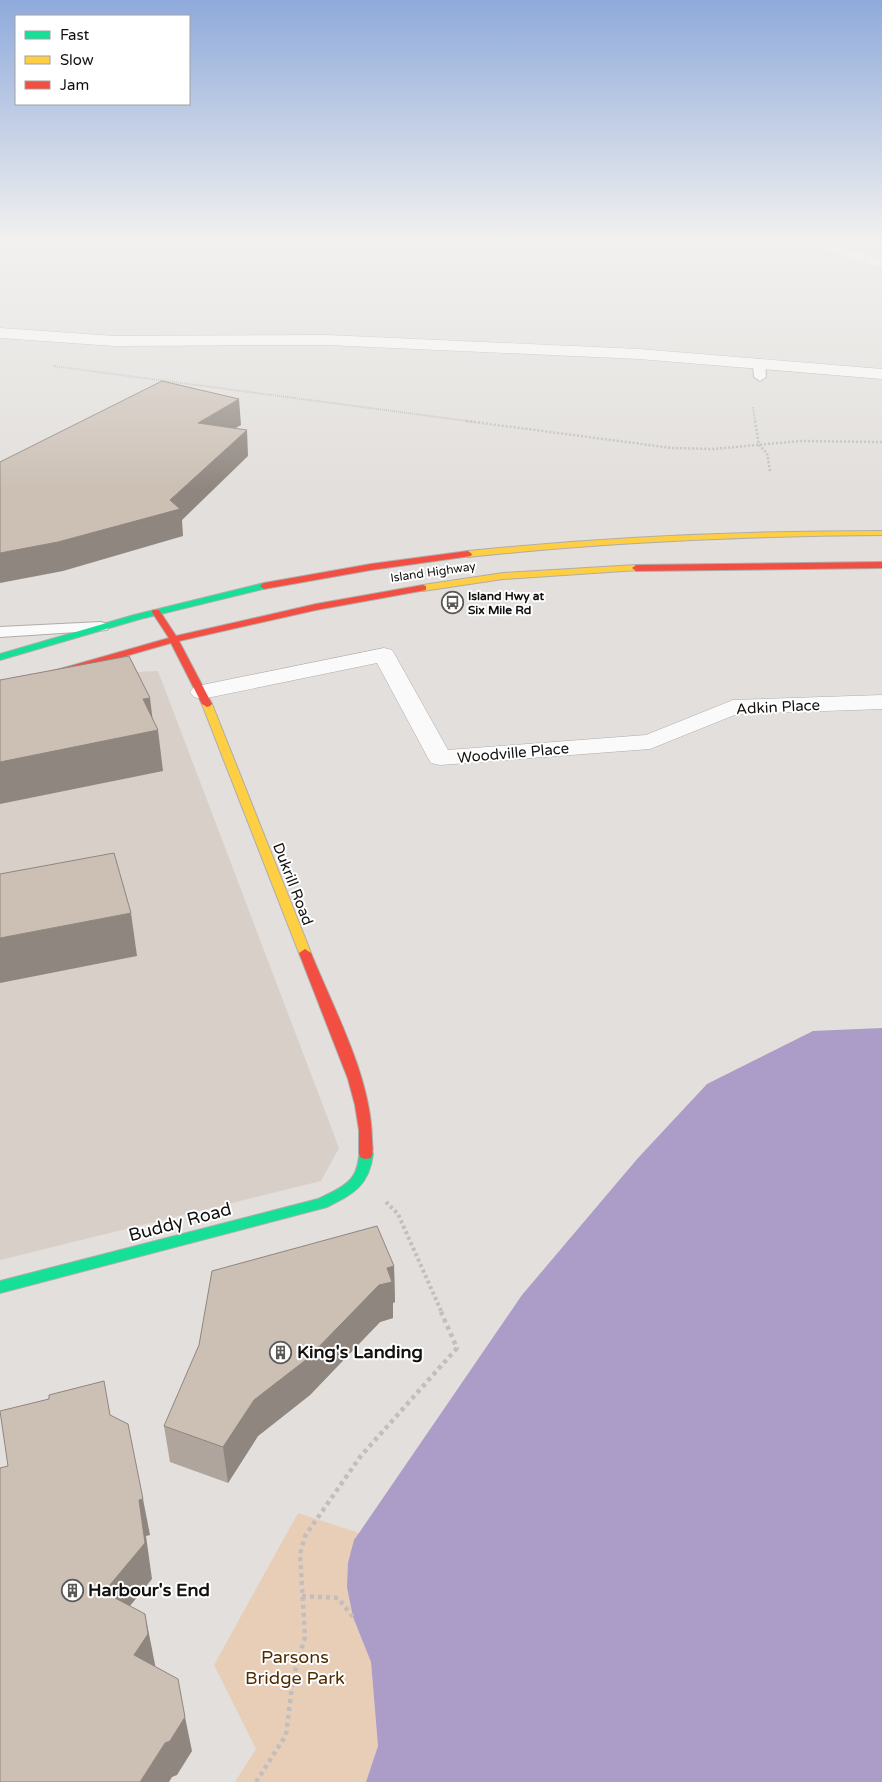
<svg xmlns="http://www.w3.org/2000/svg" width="882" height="1782" font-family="'Varela Round',sans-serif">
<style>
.built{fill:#d7cfc8}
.green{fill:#e9ceb7}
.water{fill:#ab9cc8}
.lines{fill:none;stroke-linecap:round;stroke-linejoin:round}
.lane-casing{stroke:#afadab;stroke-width:2}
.street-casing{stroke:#afadab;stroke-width:1}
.fast-casing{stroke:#afadab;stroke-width:2}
.slow-casing{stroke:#afadab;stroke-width:2}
.jam-casing{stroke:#afadab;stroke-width:2}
.path-far3{stroke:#c0bfbe;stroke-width:2;stroke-dasharray:1 1;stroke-linecap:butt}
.path-far2{stroke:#c0bfbe;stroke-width:2.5;stroke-dasharray:2 2;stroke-linecap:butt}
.path-far1{stroke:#c0bfbe;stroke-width:4;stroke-dasharray:3 3;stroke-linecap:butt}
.path{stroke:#c0bfbe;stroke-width:4.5;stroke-dasharray:4 4;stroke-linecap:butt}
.lane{fill:#fbfafa;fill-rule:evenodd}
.street{fill:#fbfafa;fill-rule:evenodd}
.fast{fill:#16e098;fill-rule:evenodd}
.slow{fill:#ffcf43;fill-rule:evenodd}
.jam{fill:#f24e42;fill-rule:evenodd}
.wall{fill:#afa59c}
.shaded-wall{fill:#8f867f}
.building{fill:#ccc0b5;stroke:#8f867f}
.labels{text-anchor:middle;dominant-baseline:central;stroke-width:4;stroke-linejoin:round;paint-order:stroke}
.far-street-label{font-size:12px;fill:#12110f;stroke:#fff}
.far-poi-label{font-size:12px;font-weight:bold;fill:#12110f;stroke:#fff;text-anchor:start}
.street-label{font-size:15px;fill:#12110f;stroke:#fff}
.near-street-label{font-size:18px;fill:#12110f;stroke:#fff}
.near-poi-label{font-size:18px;font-weight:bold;fill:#12110f;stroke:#fff;text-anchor:start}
.near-park-label{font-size:18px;fill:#502c02;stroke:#fff}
</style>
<rect width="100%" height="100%" fill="#e2dfdc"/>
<path class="built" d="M158,671L339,1148L321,1181L0,1260V711L114,673Z"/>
<path class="green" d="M298,1513L359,1533L354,1541L353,1617L371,1662L378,1746L366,1782H235L256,1749L214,1665Z"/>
<path class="water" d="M882,1028V1782H366L378,1746L371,1662L353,1617L347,1587L348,1563L354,1540L359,1533L522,1295L638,1158L707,1084L813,1031Z"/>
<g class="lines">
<defs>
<g id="lane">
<path d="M759,359L765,363L766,377L760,381L754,377L753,363Z"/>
<path d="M101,622L107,624L109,627L107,630L0,637V627Z"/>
</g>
<g id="street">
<path d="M832,244L882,259V268L827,251L825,248L827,245Z"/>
<path d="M0,328L114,336L327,335L639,349L882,369V379L639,359L327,345L114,346L0,338Z"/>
<path d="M384,648L392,650L395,655L448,750L646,735L733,700L882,695V709L737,714L650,749L440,765L431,763L428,758L377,663L202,699L194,697L190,692L194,687L202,685Z"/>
</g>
<g id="fast">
<path d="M264,583L268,586L267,588L140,619L0,660V654L134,615Z"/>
<path d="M366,1149L371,1150L373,1154C369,1186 353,1194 327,1207L0,1293V1281L318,1199C332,1192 351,1185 356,1170C359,1163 358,1157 361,1150Z"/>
</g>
<g id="slow">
<path d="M882,531V535C743,536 606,542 468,557L464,554L468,551C606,537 744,531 882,531Z"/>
<path d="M636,565L639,566V570L503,579L423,591L419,588L423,585L503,573Z"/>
<path d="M207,701L212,704L311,953L309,956L305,957L299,953L202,704Z"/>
</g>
<g id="jam">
<path d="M468,551L472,554L471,556L371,570L264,589L260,586L264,583L371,564Z"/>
<path d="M882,562V568L636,571L632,568L636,565Z"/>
<path d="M423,585L426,586V590L316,610L179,641L212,704L210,706L207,707L202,704L171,643L0,692V686L169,638L152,612L153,610H159L176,636L316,604Z"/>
<path d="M305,949L311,953C334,1010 371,1077 372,1139C372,1145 374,1152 371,1158L366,1159L361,1158L359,1154V1130L355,1105L348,1079L299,953Z"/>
</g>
</defs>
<use href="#lane" class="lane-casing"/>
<use href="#street" class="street-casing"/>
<use href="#fast" class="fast-casing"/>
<use href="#slow" class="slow-casing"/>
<use href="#jam" class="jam-casing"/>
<g class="path-far3">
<path d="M53,366L475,422"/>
<path d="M753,407L755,422"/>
</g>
<g class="path-far2">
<path d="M466,421L672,448L713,449L800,441L882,442"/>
<path d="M755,421L759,445L767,453L770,471"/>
</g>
<path class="path-far1" d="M386,1202L398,1214L442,1313"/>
<g class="path">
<path d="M302,1596L338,1598L353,1617"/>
<path d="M256,1782L286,1735L293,1678L305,1637L300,1554L305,1536L360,1457L457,1348L441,1312"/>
</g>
<use href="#lane" class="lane"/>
<use href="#street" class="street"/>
<use href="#fast" class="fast"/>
<use href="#slow" class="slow"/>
<use href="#jam" class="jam"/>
</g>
<path class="wall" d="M394,1266L395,1302L393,1303V1318L380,1322L310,1395L258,1436L228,1483L170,1462L164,1426Z"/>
<g class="shaded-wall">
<path d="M239,399L241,425L200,449L198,423Z"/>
<path d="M247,430L248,456L182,520L183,536L63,571L0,583V553L170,500Z"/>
<path d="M150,698L154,731L158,730L163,771L0,804V762L143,699Z"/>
<path d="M131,913L137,956L0,983V938Z"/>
<path d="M394,1266L395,1302L393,1303V1318L380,1322L310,1395L258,1436L228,1483L223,1447L254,1400L387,1268Z"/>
<path d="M143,1499L150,1535L146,1536L152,1579L112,1628L104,1592L139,1500Z"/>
<path d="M145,1614L152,1649L156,1670L134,1655Z"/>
<path d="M185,1717L192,1751L177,1775L172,1777L169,1782H140L165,1743Z"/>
</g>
<g class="building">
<path d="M162,381L239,399L198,423L247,430L170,500L180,509L58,542L0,553V462Z"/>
<path d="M129,656L150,698L143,699L158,730L0,762V680Z"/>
<path d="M114,853L131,913L0,938V874Z"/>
<path d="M377,1226L394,1266L387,1268L392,1282L379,1285L307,1359L254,1400L223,1447L164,1426L199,1345L212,1271Z"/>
<path d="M104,1381L110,1415L128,1424L143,1499L139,1500L145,1543L104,1592L145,1614L148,1634L134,1655L178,1679L185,1717L170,1741L165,1743L140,1782H0V1468L8,1466L0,1411L49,1399V1395Z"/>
</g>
<linearGradient id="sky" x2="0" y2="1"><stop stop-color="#8faadb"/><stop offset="0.49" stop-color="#f2f1ef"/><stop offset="1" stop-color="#f2f1ef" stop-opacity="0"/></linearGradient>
<rect width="882" height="490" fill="url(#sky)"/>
<defs>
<symbol id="bus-ring" viewBox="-11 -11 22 22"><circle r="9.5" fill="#fff" stroke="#5b5957" stroke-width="1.5"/><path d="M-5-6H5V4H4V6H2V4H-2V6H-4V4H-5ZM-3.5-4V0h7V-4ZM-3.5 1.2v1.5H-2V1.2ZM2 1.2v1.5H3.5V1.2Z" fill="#5b5957"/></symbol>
<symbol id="building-ring" viewBox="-11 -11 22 22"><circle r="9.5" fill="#fff" stroke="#5b5957" stroke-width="1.5"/><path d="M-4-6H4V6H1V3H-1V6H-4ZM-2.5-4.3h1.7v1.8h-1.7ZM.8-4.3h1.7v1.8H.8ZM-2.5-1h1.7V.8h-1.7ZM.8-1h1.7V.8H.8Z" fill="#5b5957"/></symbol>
</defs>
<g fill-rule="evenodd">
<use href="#bus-ring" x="440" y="590" width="25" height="25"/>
<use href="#building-ring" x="268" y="1340" width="25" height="25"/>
<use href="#building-ring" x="60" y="1578" width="25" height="25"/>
</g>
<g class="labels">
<g class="far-street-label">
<text transform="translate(433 572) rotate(-8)">Island Highway</text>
</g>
<g class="far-poi-label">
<text x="468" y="596">Island Hwy at<tspan x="468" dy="14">Six Mile Rd</tspan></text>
</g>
<g class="street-label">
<text transform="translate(778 707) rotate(-3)">Adkin Place</text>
<text transform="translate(513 753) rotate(-5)">Woodville Place</text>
<text transform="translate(293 884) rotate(69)">Dukrill Road</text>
</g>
<g class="near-street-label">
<text transform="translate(180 1222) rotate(-15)">Buddy Road</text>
</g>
<g class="near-poi-label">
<text x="297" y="1352">King's Landing</text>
<text x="88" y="1590">Harbour's End</text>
</g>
<g class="near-park-label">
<text x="295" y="1657">Parsons<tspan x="295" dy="21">Bridge Park</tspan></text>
</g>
</g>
<rect x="15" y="15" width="175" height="90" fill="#ffffff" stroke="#a0a09f"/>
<rect x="25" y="31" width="25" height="8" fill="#16e098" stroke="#a0a09f"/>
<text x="60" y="40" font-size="15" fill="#12110f">Fast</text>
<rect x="25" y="56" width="25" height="8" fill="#ffcf43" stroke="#a0a09f"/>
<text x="60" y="65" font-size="15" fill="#12110f">Slow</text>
<rect x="25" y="81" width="25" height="8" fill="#f24e42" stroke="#a0a09f"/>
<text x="60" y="90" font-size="15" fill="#12110f">Jam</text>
</svg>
